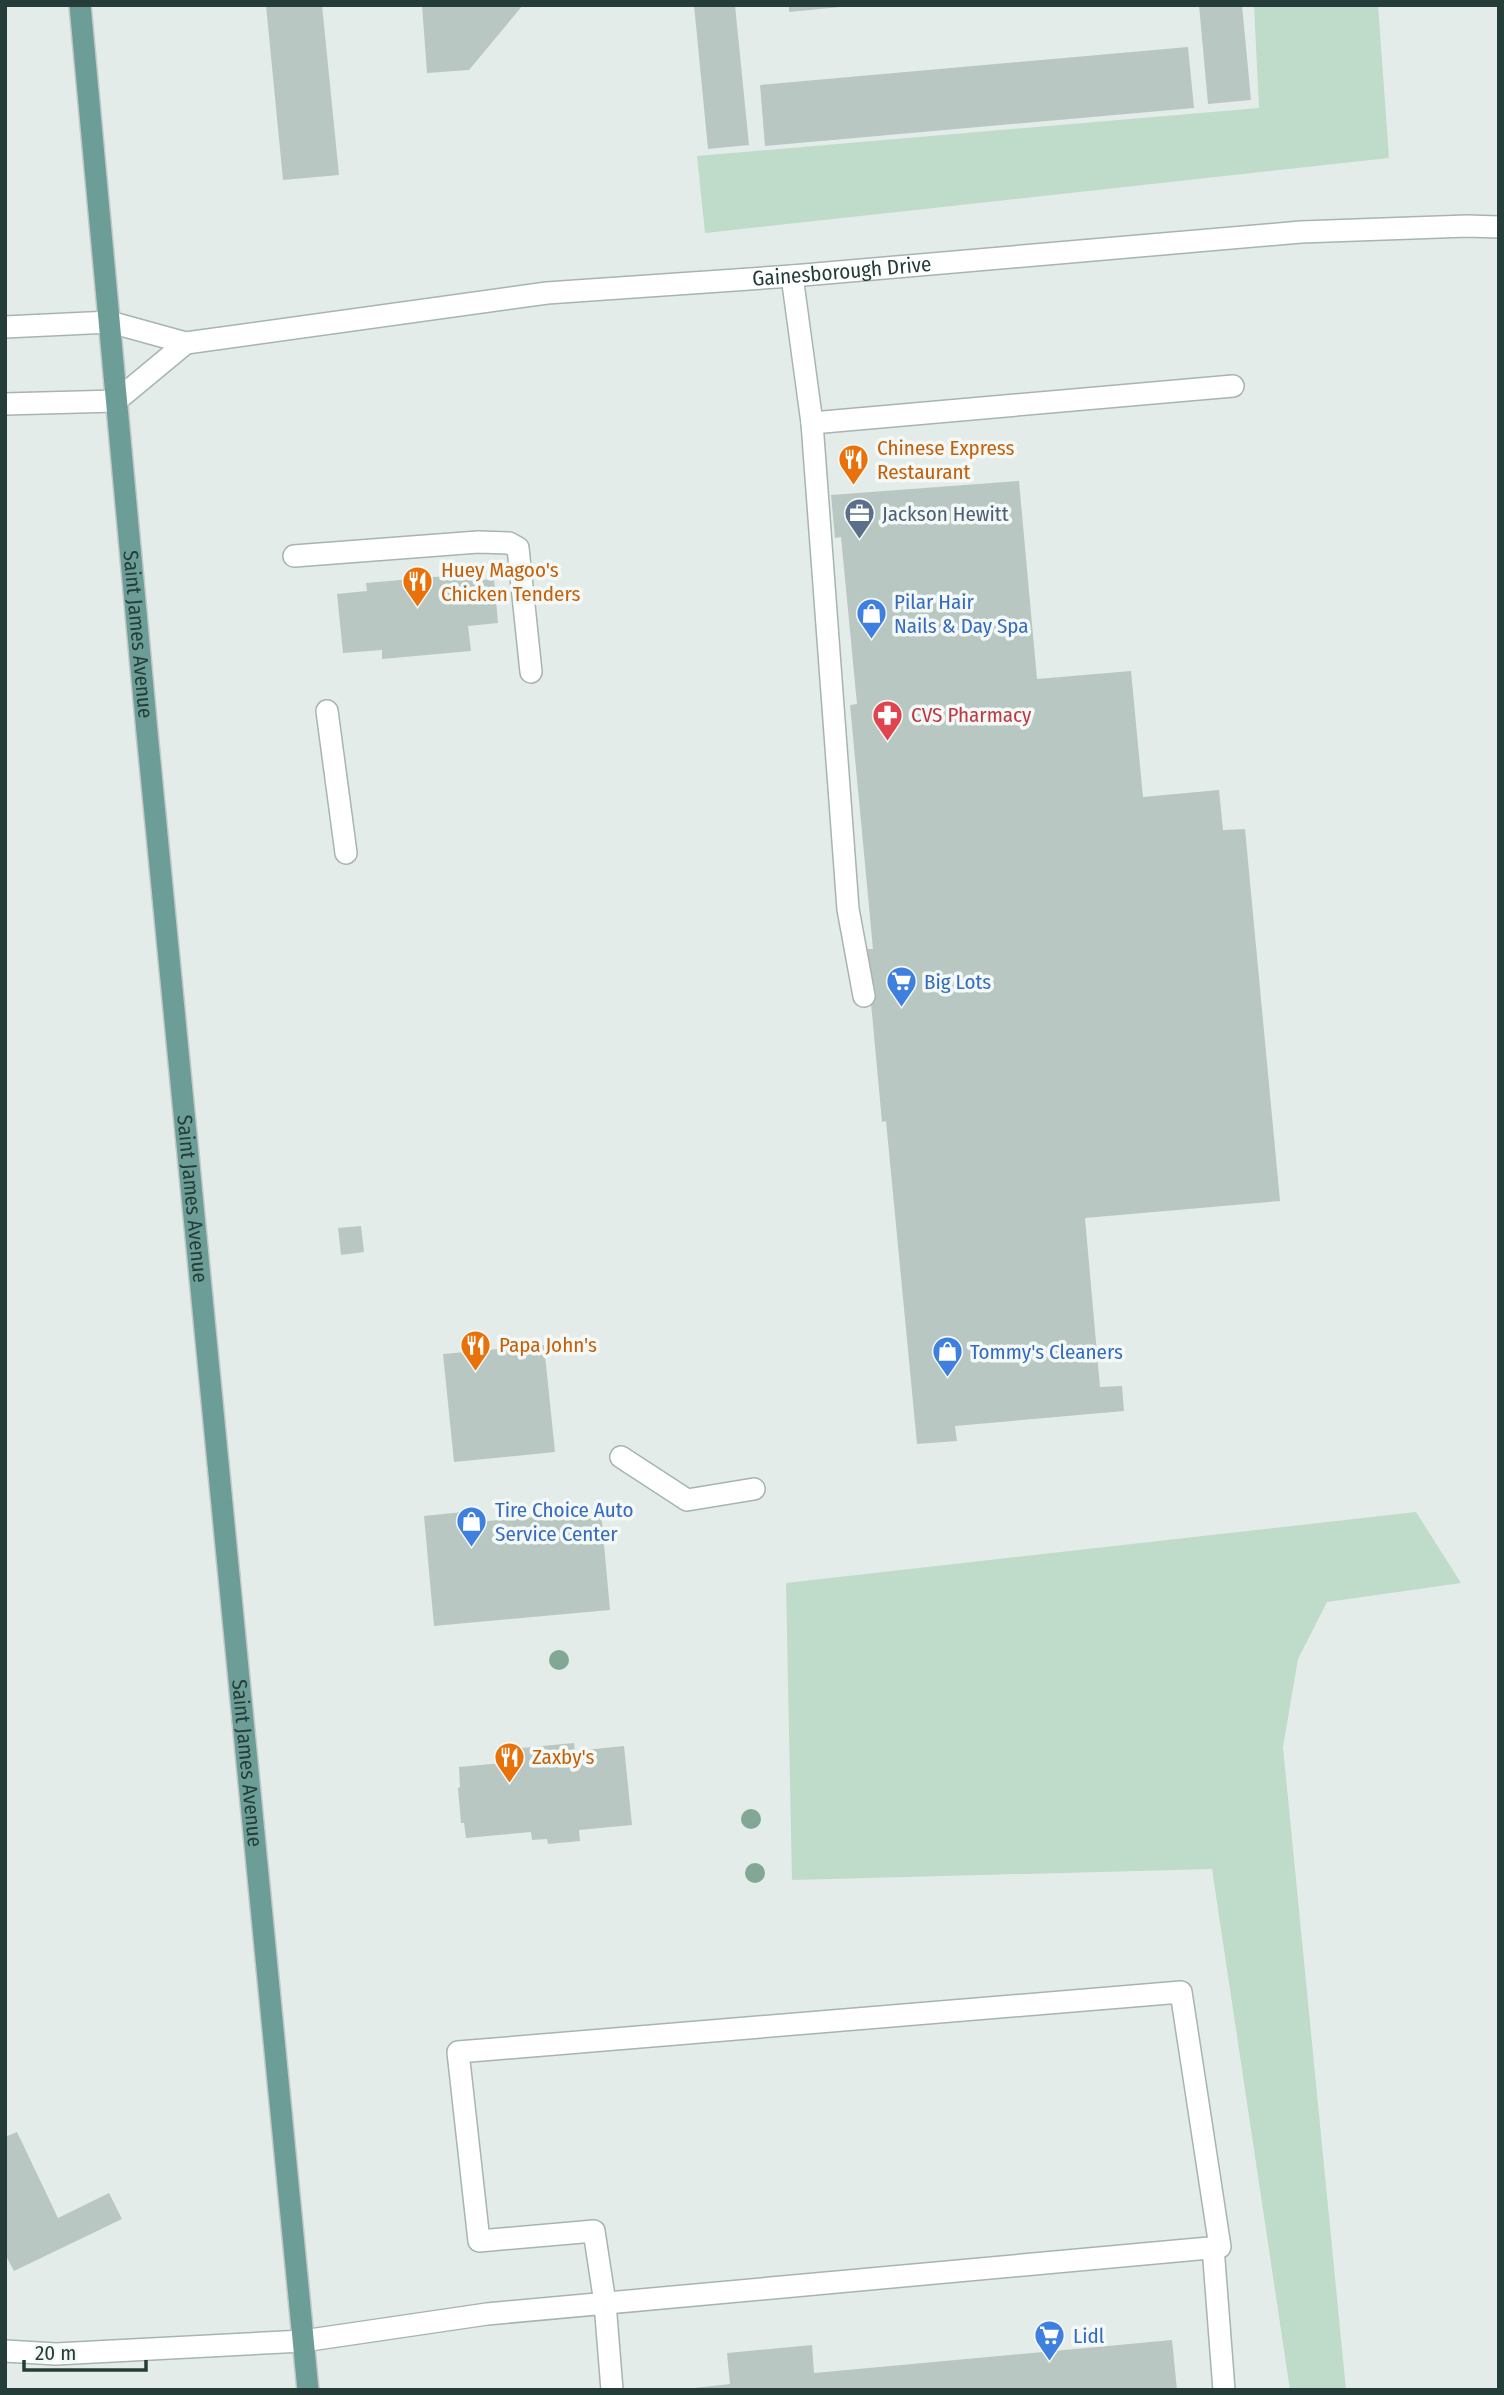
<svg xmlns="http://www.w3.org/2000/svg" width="1504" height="2395" font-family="'Fira Sans Condensed',sans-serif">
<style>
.green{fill:#bedcc9}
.building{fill:#b9c7c3}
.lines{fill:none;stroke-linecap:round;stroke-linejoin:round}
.minor-casing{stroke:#a7b4b1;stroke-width:24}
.major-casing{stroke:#c2c9c8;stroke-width:24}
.minor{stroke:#fff;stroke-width:21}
.major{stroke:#6c9e97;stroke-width:21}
.tree{fill:#82a895}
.labels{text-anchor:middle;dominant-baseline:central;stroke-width:7;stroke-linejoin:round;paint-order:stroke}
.street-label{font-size:21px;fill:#243d39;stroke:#f4f9f7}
.food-label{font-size:21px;fill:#c56008;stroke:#f4f9f7;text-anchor:start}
.service-label{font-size:21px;fill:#4e5e75;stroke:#f4f9f7;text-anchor:start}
.shop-label{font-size:21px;fill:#366cbe;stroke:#f4f9f7;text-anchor:start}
.health-label{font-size:21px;fill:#be3a42;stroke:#f4f9f7;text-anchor:start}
</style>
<rect width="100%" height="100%" fill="#e4ece9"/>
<g class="green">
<path d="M1254,5H1378L1389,158L705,233L697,156L1259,108Z"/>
<path d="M1416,1512L1461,1583L1327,1602L1298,1659L1283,1747L1346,2390H1290L1212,1869L792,1880L786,1583Z"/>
</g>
<g class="building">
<path d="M266,5H322L339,175L283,180Z"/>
<path d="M422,5H523L469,70L427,73Z"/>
<path d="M694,5H735L749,145L708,149Z"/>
<path d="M789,5H840V7L789,12Z"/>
<path d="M1199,5H1242L1251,100L1208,104Z"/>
<path d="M1188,47L1194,108L765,146L760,85Z"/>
<path d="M1019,481L1037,679L1131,671L1143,797L1219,790L1223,830L1245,829L1280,1201L1085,1218L1100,1387L1122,1386L1124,1411L955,1426L957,1441L917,1444L886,1121L882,1122L866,949H873L850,705L857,704L841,537L835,538L831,495Z"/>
<path d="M479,573V580L494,579L498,623L468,626L471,651L382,659V650L343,653L337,594L367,591L366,583Z"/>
<path d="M361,1226L364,1252L341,1255L338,1228Z"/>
<path d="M544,1345L555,1452L454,1462L443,1354Z"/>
<path d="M601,1511L610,1610L434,1626L424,1516L463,1512L464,1523Z"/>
<path d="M574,1743L575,1751L624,1746L632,1825L579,1830L580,1841L548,1844L547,1839L532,1840L531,1832L466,1838L464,1823H461L458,1788L460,1787L459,1767L522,1761L521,1748Z"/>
<path d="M17,2132L58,2218L109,2193L122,2219L14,2271L5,2254V2137Z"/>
<path d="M1172,2340L1177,2390H694V2388L730,2384L727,2353L812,2345L814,2373Z"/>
</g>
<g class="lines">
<defs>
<g id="minor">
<path d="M792,276L812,423L1233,386"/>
<path id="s1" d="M5,327L110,322L186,343L547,293L792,276L1301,232L1467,226L1499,227"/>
<path d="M5,404L116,401L186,343"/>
<path d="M812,423L848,909L864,996"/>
<path d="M294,556L478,542L509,543L518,548L531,672"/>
<path d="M327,711L346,853"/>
<path d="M621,1457L687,1500L754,1489"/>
<path d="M1213,2247L1224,2390"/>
<path d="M5,2351L56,2354L303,2341L487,2314L1220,2247L1181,1992L458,2052L479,2241L594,2231L605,2303L612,2390"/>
</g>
<g id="major">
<path id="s2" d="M80,5L147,732L308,2390"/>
</g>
</defs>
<use href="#minor" class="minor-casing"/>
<use href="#major" class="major-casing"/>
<use href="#minor" class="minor"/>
<use href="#major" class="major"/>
</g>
<g class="tree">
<circle cx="559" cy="1660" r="10"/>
<circle cx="751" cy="1819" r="10"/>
<circle cx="755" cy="1873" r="10"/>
</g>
<defs>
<symbol id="restaurant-pin" viewBox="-11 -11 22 30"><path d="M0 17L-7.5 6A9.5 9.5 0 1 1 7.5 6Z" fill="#e8710a" stroke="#f4f9f7"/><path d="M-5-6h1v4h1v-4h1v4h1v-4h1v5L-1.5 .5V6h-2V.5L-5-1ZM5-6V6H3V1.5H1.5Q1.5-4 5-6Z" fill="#fff"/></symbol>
<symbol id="office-pin" viewBox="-11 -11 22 30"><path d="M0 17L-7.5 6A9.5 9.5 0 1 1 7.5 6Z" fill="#5c6f8a" stroke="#f4f9f7"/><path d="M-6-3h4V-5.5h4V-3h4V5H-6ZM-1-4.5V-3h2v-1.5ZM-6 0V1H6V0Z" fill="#fff"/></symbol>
<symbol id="shop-pin" viewBox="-11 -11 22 30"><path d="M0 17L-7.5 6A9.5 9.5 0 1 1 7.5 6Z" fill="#3f7fe0" stroke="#f4f9f7"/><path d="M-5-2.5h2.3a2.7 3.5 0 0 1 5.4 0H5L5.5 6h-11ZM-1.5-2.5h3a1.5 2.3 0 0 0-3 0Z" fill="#fff"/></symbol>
<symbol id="pharmacy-pin" viewBox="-11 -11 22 30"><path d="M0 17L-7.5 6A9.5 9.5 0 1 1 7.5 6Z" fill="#e0444e" stroke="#f4f9f7"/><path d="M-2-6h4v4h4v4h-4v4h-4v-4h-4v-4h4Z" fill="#fff"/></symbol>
<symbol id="supermarket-pin" viewBox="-11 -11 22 30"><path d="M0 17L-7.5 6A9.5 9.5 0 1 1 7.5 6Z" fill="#3f7fe0" stroke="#f4f9f7"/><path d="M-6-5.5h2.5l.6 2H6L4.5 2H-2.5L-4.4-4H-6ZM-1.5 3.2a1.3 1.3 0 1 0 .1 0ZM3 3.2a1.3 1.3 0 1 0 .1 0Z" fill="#fff"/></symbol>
</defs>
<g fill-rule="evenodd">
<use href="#restaurant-pin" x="836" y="442" width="35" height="47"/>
<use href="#office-pin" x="842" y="496" width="35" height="47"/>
<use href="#restaurant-pin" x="400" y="564" width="35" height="47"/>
<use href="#shop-pin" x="854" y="596" width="35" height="47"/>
<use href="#pharmacy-pin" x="870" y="698" width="35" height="47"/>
<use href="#supermarket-pin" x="884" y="964" width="35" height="47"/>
<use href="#restaurant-pin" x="458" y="1328" width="35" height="47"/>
<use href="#shop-pin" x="930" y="1334" width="35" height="47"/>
<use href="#shop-pin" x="454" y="1504" width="35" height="47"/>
<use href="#restaurant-pin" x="492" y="1740" width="35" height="47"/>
<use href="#supermarket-pin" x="1032" y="2318" width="35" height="47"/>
</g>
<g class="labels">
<g class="street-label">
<text stroke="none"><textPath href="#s1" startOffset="844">Gainesborough Drive</textPath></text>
<text stroke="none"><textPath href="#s2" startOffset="632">Saint James Avenue</textPath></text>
<text stroke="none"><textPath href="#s2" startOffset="1199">Saint James Avenue</textPath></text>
<text stroke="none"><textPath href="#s2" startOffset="1766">Saint James Avenue</textPath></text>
</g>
<g class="food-label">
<text x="877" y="448">Chinese Express<tspan x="877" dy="24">Restaurant</tspan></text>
<text x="441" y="570">Huey Magoo's<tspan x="441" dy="24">Chicken Tenders</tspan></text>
<text x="499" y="1345">Papa John's</text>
<text x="532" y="1757">Zaxby's</text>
</g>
<g class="service-label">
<text x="882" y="514">Jackson Hewitt</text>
</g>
<g class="shop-label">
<text x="894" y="602">Pilar Hair<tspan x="894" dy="24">Nails &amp; Day Spa</tspan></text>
<text x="924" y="982">Big Lots</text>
<text x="970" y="1352">Tommy's Cleaners</text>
<text x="495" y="1510">Tire Choice Auto<tspan x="495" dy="24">Service Center</tspan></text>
<text x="1073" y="2336">Lidl</text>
</g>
<g class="health-label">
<text x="911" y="715">CVS Pharmacy</text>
</g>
</g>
<rect width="1504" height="2395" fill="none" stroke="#243d39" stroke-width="14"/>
<path d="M24 2360v10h122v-10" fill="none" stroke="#243d39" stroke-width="3.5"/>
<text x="35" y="2360" font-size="21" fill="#243d39" stroke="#f4f9f7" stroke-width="5" paint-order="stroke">20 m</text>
</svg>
